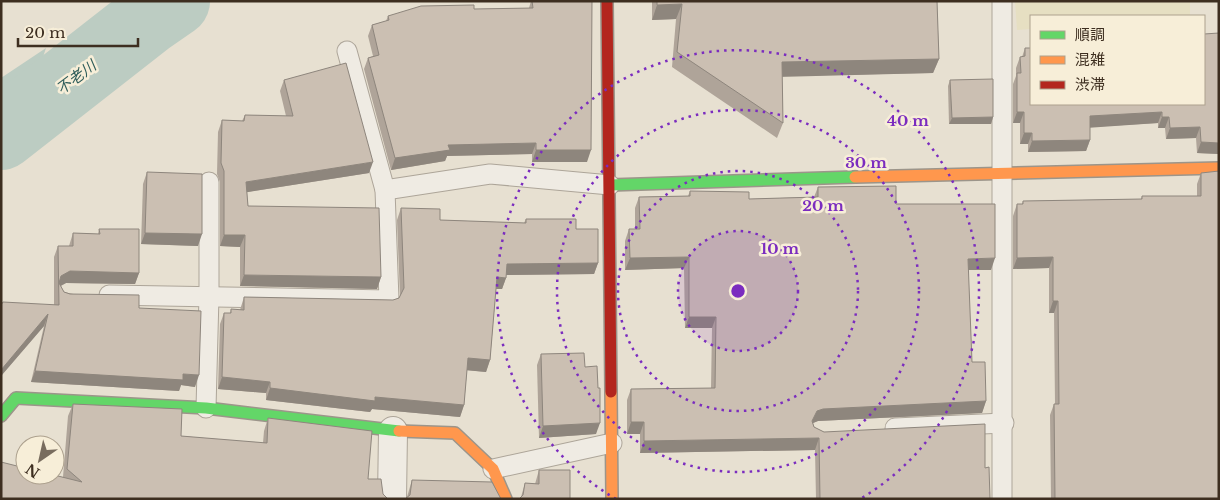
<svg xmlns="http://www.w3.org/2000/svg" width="1220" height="500" font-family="'Libre Baskerville','Noto Sans JP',serif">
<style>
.farmland{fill:#e6dfc2}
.water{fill:#bcccc2}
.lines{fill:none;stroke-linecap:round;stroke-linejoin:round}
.river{stroke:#bcccc2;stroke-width:72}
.lane-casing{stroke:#ada599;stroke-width:21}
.street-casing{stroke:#ada599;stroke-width:30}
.fast-casing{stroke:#9c958a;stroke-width:14}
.slow-casing{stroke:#9c958a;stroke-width:14}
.jam-casing{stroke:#9c958a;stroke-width:14}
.lane{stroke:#efebe3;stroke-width:19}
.street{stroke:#efebe3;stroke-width:28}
.fast{stroke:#63d668;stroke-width:11}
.slow{stroke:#ff974d;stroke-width:11}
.jam{stroke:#b3261e;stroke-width:11}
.wall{fill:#afa499}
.shaded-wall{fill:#8e867d}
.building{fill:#cbbfb2;stroke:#8e867d}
.ring{fill:none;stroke:#7b2cbf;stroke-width:2.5;stroke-dasharray:2.5 5}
.labels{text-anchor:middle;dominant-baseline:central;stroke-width:5;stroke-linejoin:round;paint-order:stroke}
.water-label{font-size:15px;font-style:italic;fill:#2f5d5a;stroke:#f7eed8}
.centre{fill:#7b2cbf;stroke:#f7eed8;stroke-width:2.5}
.ring-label{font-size:15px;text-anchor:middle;font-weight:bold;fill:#7b2cbf;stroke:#f7eed8;stroke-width:5;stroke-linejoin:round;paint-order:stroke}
</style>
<rect width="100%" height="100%" fill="#e7e0d1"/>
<path class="farmland" d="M1015,1H1190V16H1031V29L1017,30Z"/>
<path class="water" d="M46,48L43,57L1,103V78Z"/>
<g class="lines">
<path class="river" d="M1,134L148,19L174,1"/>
<defs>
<g id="lane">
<path d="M1002,1V499"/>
<path d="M385,190L490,174L610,185"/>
<path d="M109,295L389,300L385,190L347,51"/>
<path d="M206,408L209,296V182"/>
<path d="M895,428L1004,423"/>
<path d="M493,469L612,443"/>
</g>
<path id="street" d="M392,499L393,431"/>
<g id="fast">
<path d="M610,185L855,177"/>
<path d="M1,416L16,398L206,408L399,431"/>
</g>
<g id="slow">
<path d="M855,177L1219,168"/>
<path d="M611,392L612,499"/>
<path d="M399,431L455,433L493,469L506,499"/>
</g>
<path id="jam" d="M607,1L611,392"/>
</defs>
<use href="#lane" class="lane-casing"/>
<use href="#street" class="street-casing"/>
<use href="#fast" class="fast-casing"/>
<use href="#slow" class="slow-casing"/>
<use href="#jam" class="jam-casing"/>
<use href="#lane" class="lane"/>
<use href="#street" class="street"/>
<use href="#fast" class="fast"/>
<use href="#slow" class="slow"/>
<use href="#jam" class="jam"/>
</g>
<g class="wall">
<path d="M531,1H592L587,162H532V154L447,156L445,161L391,170L364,69L368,58L373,56L368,36L372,25L386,21L388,16L474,9L529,8Z"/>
<path d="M652,1H937L939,59L933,73L782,76L783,123L777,138L672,67L676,19L652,20Z"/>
<path d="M1219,33V154L1197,153L1196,138L1166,139L1165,128H1158V123L1090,127V140L1086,151L1028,152V144H1020V123H1013V84L1016,76V68L1020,57H1022L1025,48L1031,104Z"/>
<path d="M284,80L369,173L247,192L248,206L381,277L377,289L240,286V247L220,246V182L217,174L218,132L222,120L242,121L245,115L286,116L280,91Z"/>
<path d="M950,80L993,117L991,124H949L948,86Z"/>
<path d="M147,172L198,246L141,244L143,184Z"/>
<path d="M1201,173L1219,499H1051L1050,415L1054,404H1055L1054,313H1049V268L1013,269V216L1017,204H1022L1023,201L1141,199L1142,196H1197V184Z"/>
<path d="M818,187L896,204L991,270H968L972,362L986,401L982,413L818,421L813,423L814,427L824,432L985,468L990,499H816L815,450L640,453V434H627V400L631,389L711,388L712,328H685L684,268L625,270V241L629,229H635V208L639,197L688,196L690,191L749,199L814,197Z"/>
<path d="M401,208L440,220L524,223L526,219L576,229L598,263L594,274L506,275V278L502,289H496L490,360L486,372L467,370L464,405L460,417L372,409L370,412L266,400V393L218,389L220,324L224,313H230L231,309L240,310L244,297L393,300L399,298L400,296L397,220Z"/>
<path d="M99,229L139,273L135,284L66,283L61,286L64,292L139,308L195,387L181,385L179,391L31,382L44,326L1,376V305H54V257L58,246H69L73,233L98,234Z"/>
<path d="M541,354L585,367L598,388L596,434L539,438L537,365Z"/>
<path d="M73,404L181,436L263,443L264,431L268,418L372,431L1,499L63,477L68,416Z"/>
<path d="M539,470L570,499L521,497L525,483L535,484Z"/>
<path d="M412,480L501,499L407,497Z"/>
</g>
<g class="shaded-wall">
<path d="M682,4L676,19L652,20L657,5Z"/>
<path d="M939,59L933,73L777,77L782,62Z"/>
<path d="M1017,112H1024L1020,123H1013Z"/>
<path d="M1162,112L1158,123L1086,128L1090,116Z"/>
<path d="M993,117L991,124H949L952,118Z"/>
<path d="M1162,117H1169L1165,128H1158Z"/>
<path d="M1200,127L1196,138L1166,139L1170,128Z"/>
<path d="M1024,133H1032L1028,144H1020Z"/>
<path d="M1090,140L1086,151L1028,152L1032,141Z"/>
<path d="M1201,142L1219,143V154L1197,153Z"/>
<path d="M536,143L532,154L447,156L445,161L391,170L395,158L448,145Z"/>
<path d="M536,150H591L587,162H532Z"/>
<path d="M373,162L369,173L242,193L246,182Z"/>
<path d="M145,233L202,234L198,246L141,244Z"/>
<path d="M224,235H245L240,247L220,246Z"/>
<path d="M689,257L684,268L625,270L630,258Z"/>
<path d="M1053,257L1049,268L1013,269L1017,258Z"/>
<path d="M995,258L991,270H964L968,259Z"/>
<path d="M598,263L594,274L503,275L507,264Z"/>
<path d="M70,271L139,273L135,284L66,283L58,287L61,276Z"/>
<path d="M244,275L381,277L377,289L240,286Z"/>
<path d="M497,277L506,278L502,289H493Z"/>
<path d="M1053,301H1058L1054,313H1049Z"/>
<path d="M48,314L44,326L1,376V370Z"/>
<path d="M689,317H716L712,328H685Z"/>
<path d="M468,358L490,360L486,372L464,370Z"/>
<path d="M35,371L183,374L199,375L195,387L181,385L179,391L31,382Z"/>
<path d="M222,377L270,382L266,393L218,389Z"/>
<path d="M270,388L375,397L464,405L460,417L372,409L370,412L266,400Z"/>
<path d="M986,401L982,413L818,421L813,423L812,421L817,411L823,409Z"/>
<path d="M631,422H644L640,434H627Z"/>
<path d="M600,423L596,434L539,438L543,426Z"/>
<path d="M819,438L815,450L640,453L644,441Z"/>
</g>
<g class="building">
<path d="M532,1H592L591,150H536V143L448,145L450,150L395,158L368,58L379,55L372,25L389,20L388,16L421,6L474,5V9L533,8Z"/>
<path d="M657,1H937L939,59L782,62L783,123L677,52L682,4L657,5Z"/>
<path d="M1219,33V143L1201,142L1200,127L1170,128L1169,117H1162V112L1090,116V140L1032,141V133H1024V112H1017V73H1021L1020,57L1025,56V48H1031V104H1204V34Z"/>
<path d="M346,63L373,162L246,182L248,206L379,208L381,277L244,275L245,235H224V171L221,163L222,120L244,121L245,115L293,116L284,80Z"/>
<path d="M993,79V117L952,118L950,80Z"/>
<path d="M1219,171V499H1055L1054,404H1059L1058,301H1053V257L1017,258V204H1023V201L1142,199V196H1201V173Z"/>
<path d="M147,172L202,174V234L145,233Z"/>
<path d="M896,186V204H995V258L968,259L972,362H985L986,401L823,409L817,411L812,421L814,427L824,432L985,424V468L989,467L990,499H820L819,438L644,441V422H631V389L715,388L716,317H689V257L630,258L629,229H640L639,197L690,196V191L749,192V199L818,197V187Z"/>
<path d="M401,208L440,209V220L526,223V219H576V229H598V263L507,264L506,278L497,277L490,360L468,358L464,405L375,397V401L270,388V382L222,377L224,313H231V309L244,310V297L393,300L399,298L404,288Z"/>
<path d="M99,229H139V273L70,271L61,276L59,283L64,292L70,294L139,295V308L201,311L199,375L183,374V380L35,371L48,314L1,370V305L3,302L59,305L58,246H73V233L100,234Z"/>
<path d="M584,353L585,367L597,366L598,388H600V423L543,426L541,354Z"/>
<path d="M73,404L182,409L181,436L267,443L268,418L372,431L368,479H381L383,494L388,499H1V462L25,468V475H54L82,482L67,469Z"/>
<path d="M539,470H570V499H519L523,495L525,483L539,484Z"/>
<path d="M412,480L492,482L501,499H405L410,495Z"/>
</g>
<circle cx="738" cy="291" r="60" fill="#7b2cbf" fill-opacity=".12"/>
<g class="ring">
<circle cx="738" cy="291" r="60"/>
<circle cx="738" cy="291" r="120"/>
<circle cx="738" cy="291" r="181"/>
<path d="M616 499A241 241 0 1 1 860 499"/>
</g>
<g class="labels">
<g class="water-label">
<text transform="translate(76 77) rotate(-37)">不老川</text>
</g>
</g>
<circle cx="738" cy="291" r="8" class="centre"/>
<g class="ring-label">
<text x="908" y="126">40 m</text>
<text x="866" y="168">30 m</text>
<text x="823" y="211">20 m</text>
<text x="780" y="254">10 m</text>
</g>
<rect width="1220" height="500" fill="none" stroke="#3d2e20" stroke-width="5"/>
<rect x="1030" y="15" width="175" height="90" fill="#f7eed8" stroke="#ada18e"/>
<rect x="1040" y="31" width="25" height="8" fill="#63d668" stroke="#ada18e"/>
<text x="1075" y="40" font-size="15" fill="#3d2e20">順調</text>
<rect x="1040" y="56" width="25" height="8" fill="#ff974d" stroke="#ada18e"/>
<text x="1075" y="65" font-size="15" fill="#3d2e20">混雑</text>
<rect x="1040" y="81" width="25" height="8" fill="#b3261e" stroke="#ada18e"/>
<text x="1075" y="90" font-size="15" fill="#3d2e20">渋滞</text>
<g transform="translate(40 460) rotate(214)"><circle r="24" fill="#f7eed8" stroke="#ada18e"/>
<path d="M0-4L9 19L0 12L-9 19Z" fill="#786c5e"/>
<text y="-8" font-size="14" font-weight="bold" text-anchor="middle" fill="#3d2e20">N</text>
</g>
<path d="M18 38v8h120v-8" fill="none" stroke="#3d2e20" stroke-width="2.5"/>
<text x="25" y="38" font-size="15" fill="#3d2e20" stroke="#f7eed8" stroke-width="4" paint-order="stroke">20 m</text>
</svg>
